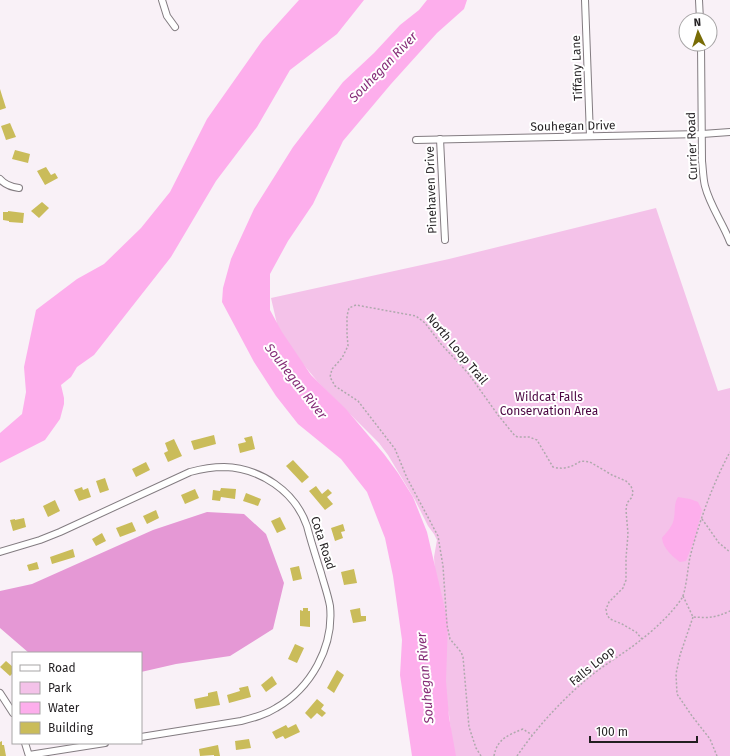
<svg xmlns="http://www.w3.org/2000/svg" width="730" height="756" font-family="'Fira Sans',sans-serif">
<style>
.green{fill:#f4c2e9}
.forest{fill:#e598d5}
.water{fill:#fdaeec}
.building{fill:#cabc5a}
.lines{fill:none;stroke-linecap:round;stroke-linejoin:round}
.minor-casing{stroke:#837c81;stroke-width:8}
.path{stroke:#afa9ad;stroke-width:1.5;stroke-dasharray:2 2;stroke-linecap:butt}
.minor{stroke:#fff;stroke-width:6}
.labels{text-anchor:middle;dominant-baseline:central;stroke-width:4;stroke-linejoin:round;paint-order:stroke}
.street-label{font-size:12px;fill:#221f21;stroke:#fff}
.park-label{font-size:12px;fill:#4b0642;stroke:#fff}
.water-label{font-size:13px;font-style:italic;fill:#862e78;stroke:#fff}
</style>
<rect width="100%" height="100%" fill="#f9f1f7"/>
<path class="green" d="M656,208L718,391L730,388V756H454L449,715L442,682L434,557L437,540L434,534L428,526L415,500L388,455L379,443L318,382L288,346L277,324L271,298L449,259Z"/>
<path class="forest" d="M207,512L244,514L266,534L284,583L273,629L230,656L176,664L141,672V653H29L0,628V591L32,584L153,530Z"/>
<g class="water">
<path d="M299,0H364L337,34L290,70L257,127L216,181L171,257L94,355L77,367L71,377L61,385L64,398V404L60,419L45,440L0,463V433L22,414L26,392L24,367L36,310L77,279L104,264L141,228L170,192L207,119L262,41Z"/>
<path d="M427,0H467L464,9L437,33L391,84L343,141L313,204L288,241L270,274V310L282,332L311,375L346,409L384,454L398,473L413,497L427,532L448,622L446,681L449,717L456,756H412L400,675L402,640L393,576L385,538L367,492L341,459L298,424L276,396L254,362L222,302L223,288L231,259L254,209L293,147L343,82L374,53L400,25L419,10Z"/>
<path d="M678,497L690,499L698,502L702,510L695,538L686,561L680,562C672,556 663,548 662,538C666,533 671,528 673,522C676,514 673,504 678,497Z"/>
</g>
<g class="building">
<path d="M0,89L6,108L0,110Z"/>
<path d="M10,123L16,137L6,140L1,126Z"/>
<path d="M15,150L30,154L28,163L12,159Z"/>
<path d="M46,167L51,175L55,173L58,178L45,185L37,171Z"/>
<path d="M42,202L49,208L39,218L31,211Z"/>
<path d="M8,211L24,213L23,223L9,222V221L3,220V212H8Z"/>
<path d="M214,435L216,444L194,450L191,441Z"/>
<path d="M252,436L255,449L240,453L238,444L246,442L244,438Z"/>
<path d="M174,439L182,456L168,462L164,453L168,451L165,443Z"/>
<path d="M293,460L309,477L302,483L286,466Z"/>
<path d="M146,462L150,470L136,477L132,469Z"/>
<path d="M105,478L109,490L100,493L96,481Z"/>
<path d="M316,486L322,494L328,489L332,493L327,497L333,504L325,510L309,491Z"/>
<path d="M82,487L83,490L88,488L91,497L79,501L74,490Z"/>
<path d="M221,488L236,489L235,499L221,497L220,501L212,500L213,490L220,491Z"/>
<path d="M195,489L199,498L185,504L181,495Z"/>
<path d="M246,493L261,499L258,506L243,501Z"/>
<path d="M55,500L60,511L48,517L43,506Z"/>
<path d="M156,510L159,518L147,524L143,516Z"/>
<path d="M280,517L286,529L277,533L271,521Z"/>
<path d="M24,518L26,527L13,531L10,520L15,519V520Z"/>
<path d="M132,522L136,531L120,537L116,528Z"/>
<path d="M343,524L345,531L341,532L343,538L335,541L331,528Z"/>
<path d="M102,533L106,541L96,546L92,539Z"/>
<path d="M73,549L75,557L52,564L50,557Z"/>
<path d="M37,562L39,569L29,571L27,565Z"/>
<path d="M299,566L302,579L293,581L290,568Z"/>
<path d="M354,569L357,583L344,585L341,572Z"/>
<path d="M303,608H308V611H310V627L300,626V610L303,611Z"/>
<path d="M360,608L361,616H366V621L353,623L350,610Z"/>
<path d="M295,644L304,648L297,663L288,659Z"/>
<path d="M6,661L13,667V673L10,676L0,667Z"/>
<path d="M337,670L344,675L334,693L327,688Z"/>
<path d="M272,676L277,684L266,692L261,685Z"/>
<path d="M248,686L251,697L229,703L227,695L240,691L239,688Z"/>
<path d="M217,691L220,705L196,709L194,699L208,696V693Z"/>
<path d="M317,699L324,705L321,709L326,713L322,717L317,713L311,719L305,713Z"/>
<path d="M296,724L300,732L285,739L283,736L276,739L272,732L286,725L288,728Z"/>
<path d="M249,739L251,748L236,750L235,741Z"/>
<path d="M2,741V745H4L6,756H0V742Z"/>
<path d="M218,745L220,756H214V755L200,756L199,749Z"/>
</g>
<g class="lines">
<defs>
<g id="minor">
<path d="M162,0L167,16L175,27"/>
<path d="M585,0L590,136"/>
<path d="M699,0L700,20"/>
<path d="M701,44L702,161C703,169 703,178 705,186C710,206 723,223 730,242"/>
<path d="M440,139L445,240"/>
<path d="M416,140L702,134L730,132"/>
<path d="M0,179C5,185 11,187 19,188"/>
<path d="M0,552L40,540L60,532L190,472C201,469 212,467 224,467C260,468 295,491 307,526C311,542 316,557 321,573C324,584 328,595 330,606C334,647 311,688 276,708C265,715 253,718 241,721L141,737"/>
<path d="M0,693L13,713"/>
<path d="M25,743L29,756"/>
<path d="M29,755L105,743"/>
</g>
</defs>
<use href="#minor" class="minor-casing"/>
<g class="path">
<path d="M702,519L719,543L730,552"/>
<path d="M683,596L693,617C709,618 715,618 730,611"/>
<path d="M693,617L680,655L676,674L677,694L692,716L710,739L717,756"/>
<path d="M481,756L476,748L469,727L463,657L461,652L450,639L447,625L443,566L438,536L407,478L395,449L358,401L335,386L330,377L332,369L342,358L348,346L347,334V316L349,308L356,305L416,316L425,323L441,344L468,373L498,415L515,436L518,437H529L537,440L553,467C565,470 571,467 581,461L590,462L612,475L626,481L631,486L633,492L632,497L627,503L626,510L628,534L626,558V580L623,588L609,602L606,609L607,615L610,619L622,624L636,632L642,639"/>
<path d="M494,756C497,739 508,735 523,729L532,735"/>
<path d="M517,756C537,727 561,701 588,678C605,664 625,653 642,639C655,629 673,612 682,598C686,591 688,566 690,557C699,522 713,483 730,452"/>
</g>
<use href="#minor" class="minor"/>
</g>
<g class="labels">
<g class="street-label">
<text transform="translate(577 68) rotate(-92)">Tiffany Lane</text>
<text transform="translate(573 126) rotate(-1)">Souhegan Drive</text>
<text transform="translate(692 146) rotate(-92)">Currier Road</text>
<text transform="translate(431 190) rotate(-92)">Pinehaven Drive</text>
<text transform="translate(457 349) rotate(50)">North Loop Trail</text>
<text transform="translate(323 543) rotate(72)">Cota Road</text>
<text transform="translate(592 666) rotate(-39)">Falls Loop</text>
</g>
<g class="park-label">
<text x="549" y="397">Wildcat Falls<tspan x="549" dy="14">Conservation Area</tspan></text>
</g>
<g class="water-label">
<text transform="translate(383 67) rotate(-46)">Souhegan River</text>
<text transform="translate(296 381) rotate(52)">Souhegan River</text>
<text transform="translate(425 678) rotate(-95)">Souhegan River</text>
</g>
</g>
<rect x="12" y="652" width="130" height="92" fill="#ffffff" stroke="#a7a5a6"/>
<rect x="20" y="665" width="20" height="6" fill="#ffffff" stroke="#a7a5a6"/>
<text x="48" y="672" font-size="12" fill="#221f21">Road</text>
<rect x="20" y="682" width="20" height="12" fill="#f4c2e9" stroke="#a7a5a6"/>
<text x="48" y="692" font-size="12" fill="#221f21">Park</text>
<rect x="20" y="702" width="20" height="12" fill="#fdaeec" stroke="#a7a5a6"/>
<text x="48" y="712" font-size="12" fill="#221f21">Water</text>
<rect x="20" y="722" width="20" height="12" fill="#cabc5a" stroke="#a7a5a6"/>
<text x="48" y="732" font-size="12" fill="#221f21">Building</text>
<g transform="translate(698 32) rotate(356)"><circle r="19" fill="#ffffff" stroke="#a7a5a6"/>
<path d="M0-3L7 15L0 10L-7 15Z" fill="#786c06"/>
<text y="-6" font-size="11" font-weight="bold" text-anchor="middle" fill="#221f21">N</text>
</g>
<path d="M590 736v6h107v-6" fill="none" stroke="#221f21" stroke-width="2"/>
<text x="596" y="736" font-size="12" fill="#221f21" stroke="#ffffff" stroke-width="3" paint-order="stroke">100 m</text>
</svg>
